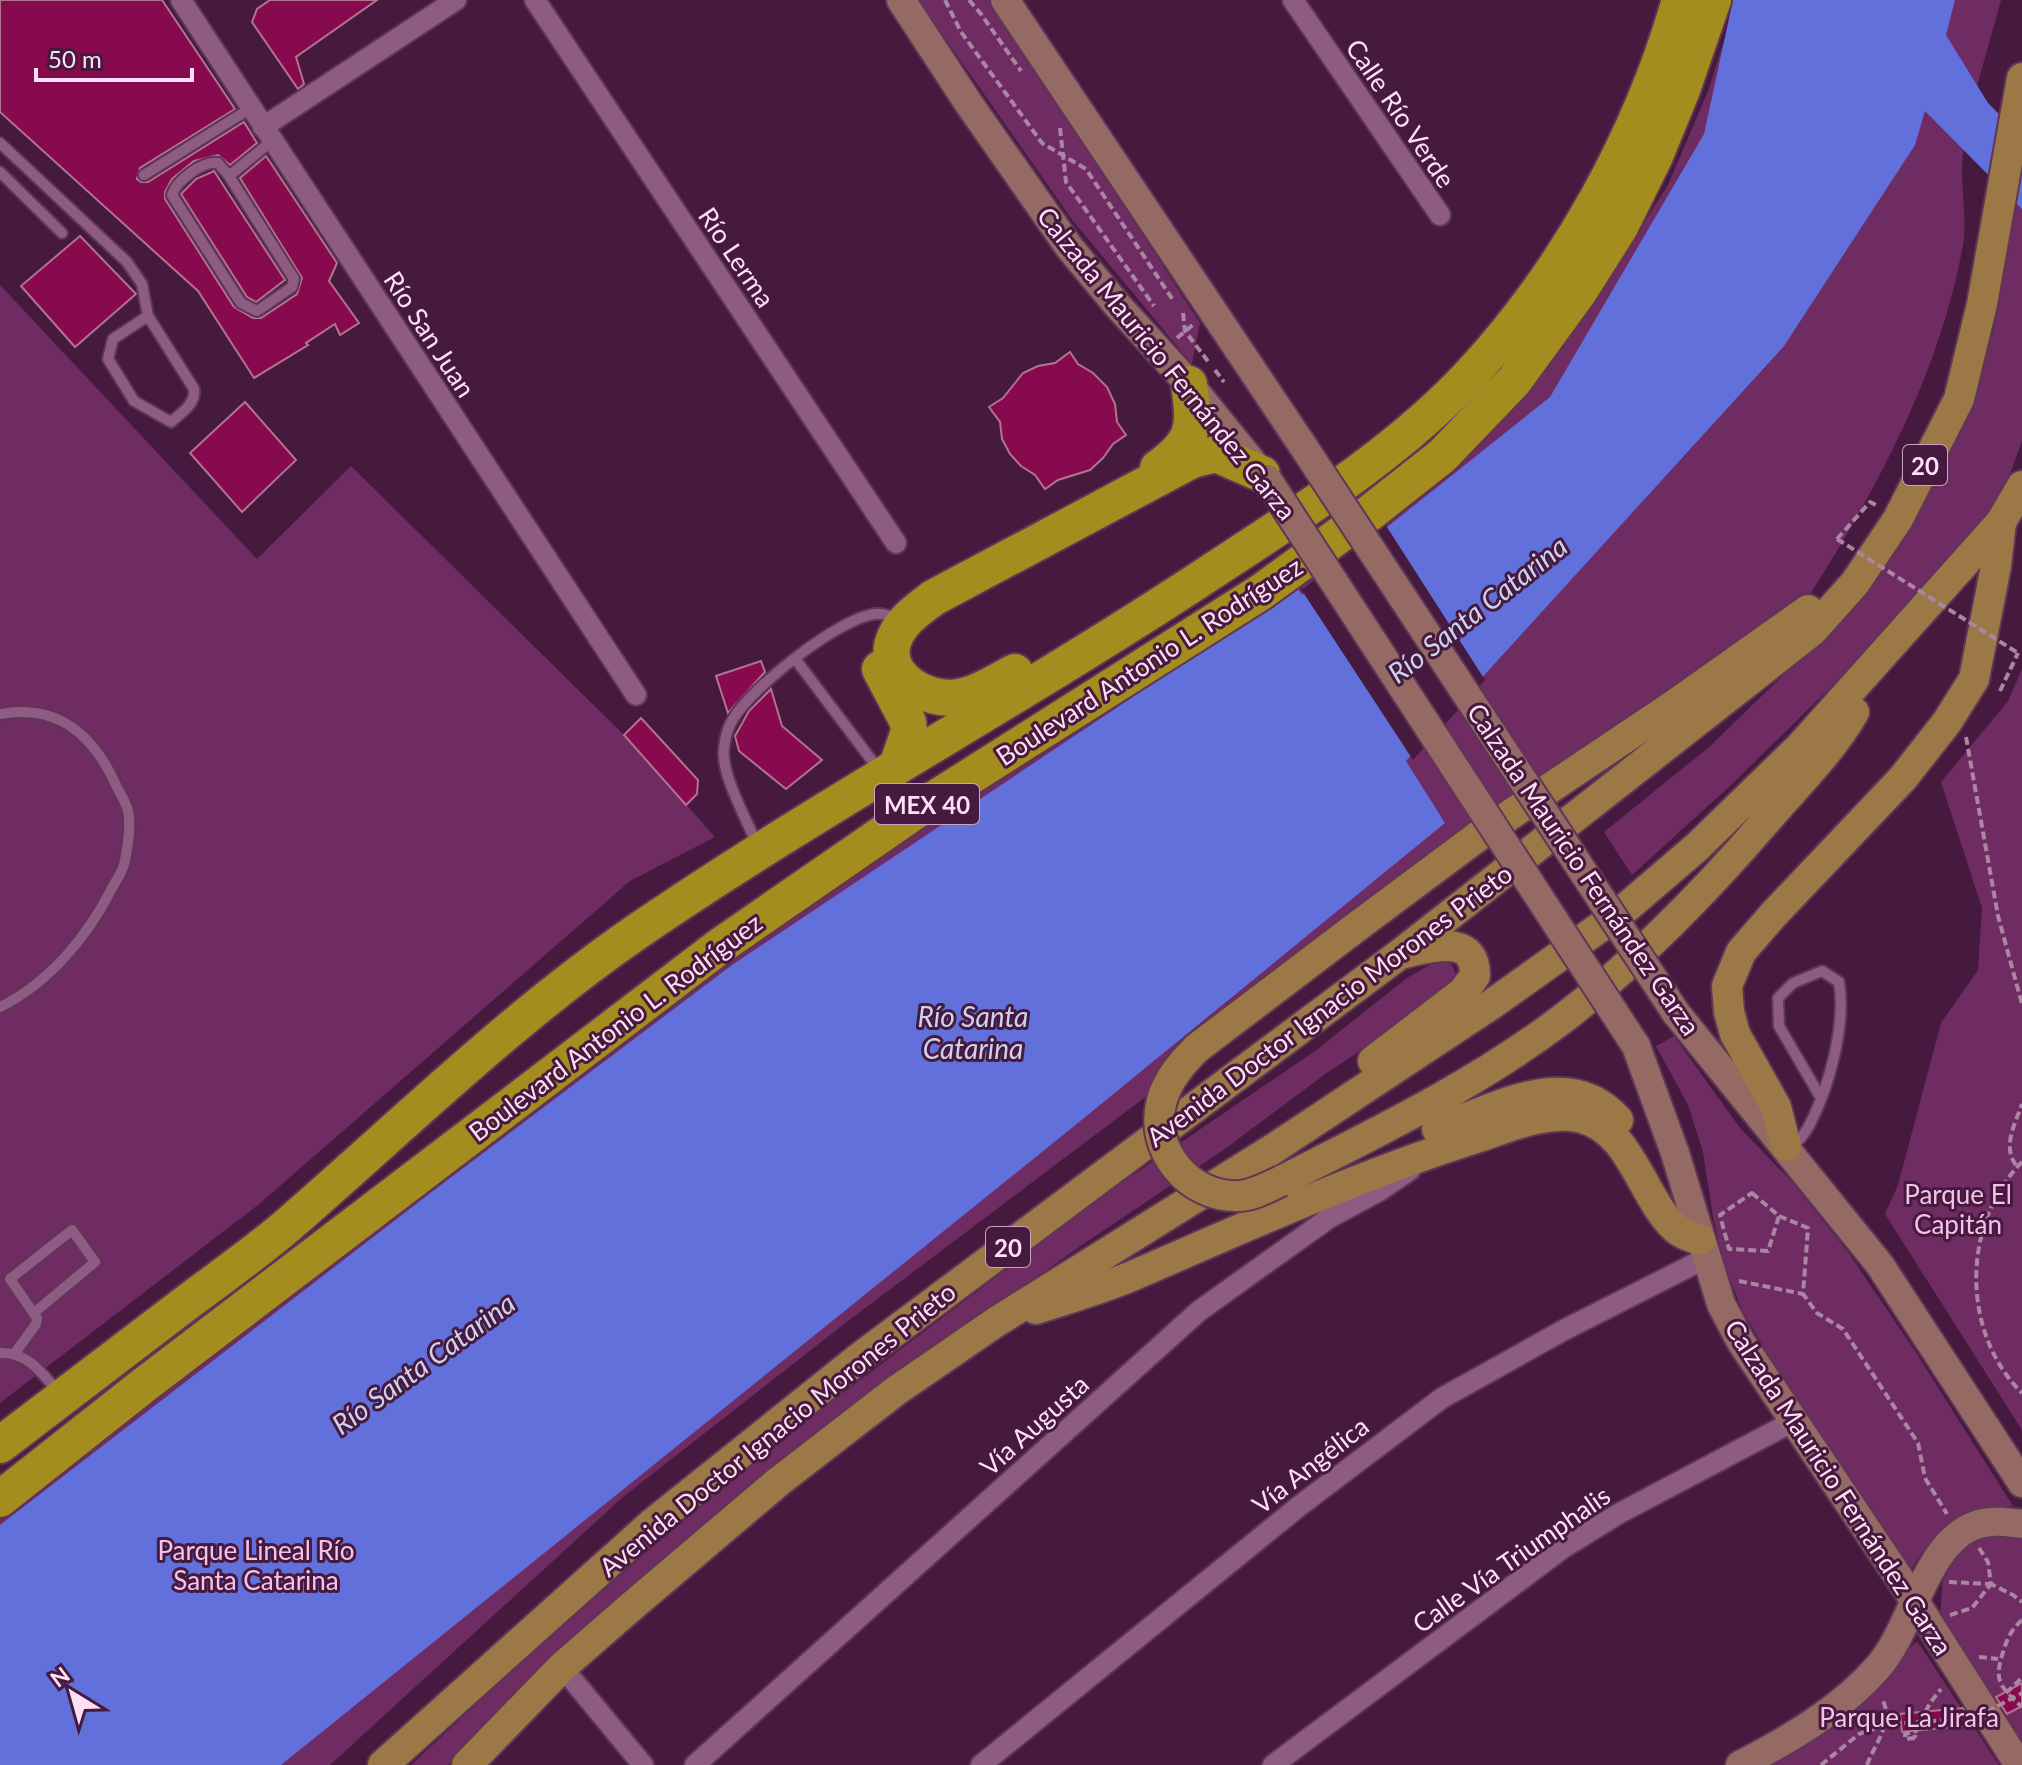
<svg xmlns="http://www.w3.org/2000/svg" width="2022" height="1765" font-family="Lato,sans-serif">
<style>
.green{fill:#6f2c63}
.water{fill:#6270db}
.pier{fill:#46193e}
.building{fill:#870a4f;stroke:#b3738c;stroke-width:2}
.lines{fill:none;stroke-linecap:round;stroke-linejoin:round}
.lane-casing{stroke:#5e3656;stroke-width:14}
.street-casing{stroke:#5e3656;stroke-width:24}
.secondary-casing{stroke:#5e3656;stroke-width:32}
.primary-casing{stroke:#5e3656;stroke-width:34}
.highway-casing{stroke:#5e3656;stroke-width:40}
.path{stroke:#aa86a2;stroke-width:4;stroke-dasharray:8 4;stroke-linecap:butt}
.lane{stroke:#8e5b83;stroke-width:10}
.street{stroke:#8e5b83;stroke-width:20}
.secondary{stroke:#956a65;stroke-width:28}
.primary{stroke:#9c7847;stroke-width:30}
.highway{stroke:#a58c1f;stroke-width:36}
.secondary-bridge-casing{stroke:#5e3656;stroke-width:32;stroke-linecap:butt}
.primary-bridge-casing{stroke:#5e3656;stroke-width:34;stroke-linecap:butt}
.path-bridge{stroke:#aa86a2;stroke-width:4;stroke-dasharray:8 4;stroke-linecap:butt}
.secondary-bridge{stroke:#956a65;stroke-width:28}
.primary-bridge{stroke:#9c7847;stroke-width:30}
.labels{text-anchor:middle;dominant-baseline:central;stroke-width:6;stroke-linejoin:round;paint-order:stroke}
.shield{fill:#46193e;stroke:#c7a4bf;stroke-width:2}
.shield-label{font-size:24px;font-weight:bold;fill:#fee0f6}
.street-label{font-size:26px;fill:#fee0f6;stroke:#46193e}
.park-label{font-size:26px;fill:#f6c2e9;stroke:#46193e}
.water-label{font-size:28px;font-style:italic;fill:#cdd3ef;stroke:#46193e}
</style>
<rect width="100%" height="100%" fill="#46193e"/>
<g class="green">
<path d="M918,0H990L1200,323L1192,364L1073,221Z"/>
<path d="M1737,0H2001C1988,50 1970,102 1963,154C1959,183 1968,215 1963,245C1940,373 1876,491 1807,599L848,1321L623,1497L330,1765H0V1512L797,906L1385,520L1614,269L1668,185L1708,91Z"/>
<path d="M2022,173V441L2000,502L1951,562L1827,691L1730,786L1632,875L1604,832L1709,747L1807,652L1968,407L1994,329Z"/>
<path d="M0,285L257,559L351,466L624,735L715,837L630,881L258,1205L0,1403Z"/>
<path d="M2022,669V1430L1885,1214L1898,1185L1941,1023L1978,970L1982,908L1941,782L2008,701Z"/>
<path d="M1443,957C1455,965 1457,974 1455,989L1328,1072L1222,1151L1082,1245L941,1345L802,1451L670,1554L546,1666L448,1765H411L502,1680L657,1543L772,1447L1108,1192L1315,1051L1407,978Z"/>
<path d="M1674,1036L1740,1128L1793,1183L1848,1252L1915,1351L2013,1506C1960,1506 1934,1530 1909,1573L1779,1373L1743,1312L1725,1267L1713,1217L1703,1152L1688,1105L1656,1046Z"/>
<path d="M1995,1535L2022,1537V1744L1940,1621L1943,1575L1957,1552L1974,1541Z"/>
<path d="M1917,1641L1999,1765H1771L1829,1728Z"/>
</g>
<path class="water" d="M1733,0H1955L1946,35L1988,103L2022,137V209L1925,111L1915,145L1784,346L1406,761L1445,823L1073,1127L281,1765H0V1525L429,1194L732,965L1273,603L1297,587L1302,595L1550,397L1704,134Z"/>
<path class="pier" d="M1385,524L1485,680L1413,760L1297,583L1303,589Z"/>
<g class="building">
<path d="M0,0H162L235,109L140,168L137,179L141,182H148L244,122L257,143L230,165L218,155L194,161L172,179L165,192V199L234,307L253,318H261L297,294L302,278L240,178L266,156L337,263L329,281L359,323L340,335L335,324L306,343L308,345L254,378L198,291L0,112Z"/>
<path d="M270,0H377L296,57L304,84L298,89L252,22L257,9Z"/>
<path d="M214,171L285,280L256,302L247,297L181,194L196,179Z"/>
<path d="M80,236L136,294L75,347L21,286Z"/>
<path d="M1070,352L1078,364L1093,373L1107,387L1115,404L1117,422L1126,435L1113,444L1103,458L1090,470L1058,480L1045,489L1035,475L1021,466L1010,454L1002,439L1000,422L989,407L1003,398L1023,373L1038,366L1055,363Z"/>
<path d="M245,402L296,460L242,512L190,453Z"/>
<path d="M761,661L765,672L728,713L716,676Z"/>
<path d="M771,689L782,726L822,760L786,789L739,751L735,736L749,711Z"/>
<path d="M641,718L698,780L697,794L686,805L624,735Z"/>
<path d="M2022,1683V1706L2007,1714L1996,1697Z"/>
<path d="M1963,1708L1974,1725L1902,1732L1900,1714Z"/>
</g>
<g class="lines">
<defs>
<g id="lane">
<path d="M0,143L127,262L142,284L148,316L194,389C196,404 181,413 171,422L134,401L108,359L113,339L148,316"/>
<path d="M0,172L62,233"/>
<path d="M144,175L251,108"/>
<path d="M229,176L294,279L292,287L257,311L241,303L172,195C176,181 203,160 218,163L229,176L272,141"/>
<path d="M796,660L879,770"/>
<path d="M0,714C57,704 92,733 115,783C119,792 126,802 128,811C131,824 128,847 125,860C124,870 117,879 112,888C88,936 49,983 0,1007"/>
<path d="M758,847C748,822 720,773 724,748C725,739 728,727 733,719C751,688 839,618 875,614C884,613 890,616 898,620"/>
<path d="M1791,1149C1798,1141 1806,1133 1810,1124C1830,1085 1846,1024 1839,982L1822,971L1793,983L1778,998L1779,1026L1821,1098"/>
<path d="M0,1353C28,1352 42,1373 59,1393"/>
<path d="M15,1353L36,1324L37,1318L10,1279L72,1230L95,1262L35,1312"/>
</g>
<g id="street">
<path d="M181,0L636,695"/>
<path d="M535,0L896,543"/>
<path d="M1293,0L1440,215"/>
<path d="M263,127L456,0"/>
<path d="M562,1667L643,1765"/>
<path d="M695,1765L1199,1311L1329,1218L1379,1191L1410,1170"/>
<path d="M981,1765L1298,1507L1442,1398L1564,1330L1706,1258"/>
<path d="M1273,1765L1563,1548L1618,1514L1794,1421"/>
</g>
<g id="secondary">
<path d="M901,0L969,104L1069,247L1118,306L1189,384L1261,473"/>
<path d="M1005,0L1305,449"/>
<path d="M1676,1013L1880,1265L2022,1483"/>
<path d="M1636,1046L1675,1153L1721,1304L1741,1342L1916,1603L2019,1765"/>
<path d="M1740,1765C1790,1739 1842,1709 1879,1666C1913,1627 1926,1539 1979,1524C1993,1520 2008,1522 2022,1524"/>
</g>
<g id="primary">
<path d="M1359,925L1477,837L1674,705L1808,610"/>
<path d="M1373,1061L1463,992L1475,976C1476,933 1431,947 1404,953"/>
<path d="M1437,1129C1494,1110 1568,1063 1618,1120"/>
<path d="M1786,1146L1776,1107L1735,1034L1729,1012L1727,986L1741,952L1773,915L1903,778L1947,722L1974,679L1996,566L2001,522"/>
<path d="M1281,1181C1376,1133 1475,1085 1561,1020C1636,963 1704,893 1766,821C1796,786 1831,752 1854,712"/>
<path d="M1036,1309C1070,1298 1105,1288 1139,1273C1250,1225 1360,1175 1476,1138C1507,1128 1548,1109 1582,1118C1631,1131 1641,1195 1674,1227C1681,1234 1691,1237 1700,1240"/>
<path d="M383,1765L653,1523L863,1355L1400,954L1812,631L1855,583L1898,519L1959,399L1982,304L2022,78"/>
<path d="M467,1765L562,1667L632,1606L778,1482L897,1390L996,1322L1273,1149L1492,1004L1620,913L1697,847L1800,747L2001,522L2022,486"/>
</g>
<g id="highway">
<path d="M1158,468C1195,441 1195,428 1189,384"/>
<path d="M880,669L908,722L909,731L897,766"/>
<path d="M1015,672C997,681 978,694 958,697C926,703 878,674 895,637C902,620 919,609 933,598L1192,460L1216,454L1262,474"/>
<path d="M0,1445C63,1397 126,1349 189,1301C222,1276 257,1252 288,1225C402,1126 511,1019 635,933C822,805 1022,697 1211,572C1302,512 1398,453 1472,373C1568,269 1641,136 1680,0"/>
<path d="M0,1499L144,1385L720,946L914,812L1261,592L1371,512L1442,456L1514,381L1579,292L1620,227L1655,156L1682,90L1713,0"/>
</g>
</defs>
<use href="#lane" class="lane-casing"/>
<use href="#street" class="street-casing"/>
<use href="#secondary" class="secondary-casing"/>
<use href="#primary" class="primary-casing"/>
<use href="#highway" class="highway-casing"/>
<g class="path">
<path d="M945,0L961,32L1042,143L1086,169L1173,300"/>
<path d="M969,0L981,14L1021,71"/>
<path d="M1060,128L1066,182L1154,306"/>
<path d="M1183,313L1185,331L1210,364"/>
<path d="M1177,338L1195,323"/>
<path d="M1215,370L1224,382"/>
<path d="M1837,539L1870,502L1876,505"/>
<path d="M2000,691L2018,653"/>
<path d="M1966,737L1998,916L2022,1004"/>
<path d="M2022,1162C1961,1224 1961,1333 2022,1393"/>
<path d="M2016,1165C2002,1147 2015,1124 2022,1104"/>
<path d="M1752,1193L1779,1216L1768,1251L1729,1249L1720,1215Z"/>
<path d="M1779,1216L1808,1228L1803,1294L1817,1313L1843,1329L1918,1443L1925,1478L1947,1514"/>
<path d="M1739,1281L1803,1294"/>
<path d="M1979,1548L1988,1562L1991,1584L2013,1595L2022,1602"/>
<path d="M1949,1582L1991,1584"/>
<path d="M1950,1615L1972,1608L1991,1584"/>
<path d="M2022,1620C2013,1628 2009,1635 2005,1646C1994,1679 1996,1683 2022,1707"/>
<path d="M1979,1657L1998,1659"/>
<path d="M2006,1693L2022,1678"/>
<path d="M1915,1738L1905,1739V1734L1916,1731L1930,1703L1941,1689"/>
<path d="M1867,1765C1875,1743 1896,1719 1881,1698"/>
</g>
<use href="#lane" class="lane"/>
<use href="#street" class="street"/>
<use href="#secondary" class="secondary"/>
<use href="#primary" class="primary"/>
<use href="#highway" class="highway"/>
<defs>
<g id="secondary-bridge">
<path d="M1305,449L1676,1013"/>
<path d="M1267,479L1636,1046"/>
</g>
<path id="primary-bridge" d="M1281,1181C1268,1187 1254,1195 1240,1196C1189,1199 1148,1149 1162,1100C1168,1079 1182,1063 1197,1048L1359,925"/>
</defs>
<use href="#secondary-bridge" class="secondary-bridge-casing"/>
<use href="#primary-bridge" class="primary-bridge-casing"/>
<g class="path-bridge">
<path d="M1837,539L2018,653"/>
<path d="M1914,1723L1915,1738"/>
<path d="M1821,1765L1859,1734L1888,1724L1962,1719L1990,1710L2022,1693"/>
</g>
<use href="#secondary-bridge" class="secondary-bridge"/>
<use href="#primary-bridge" class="primary-bridge"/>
</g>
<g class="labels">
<g class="shield">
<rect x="1903" y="445" width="44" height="40" rx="6"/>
<rect x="875" y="784" width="104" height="40" rx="6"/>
<rect x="986" y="1227" width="44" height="40" rx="6"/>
</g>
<g class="shield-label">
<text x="1925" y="465">20</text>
<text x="927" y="804">MEX 40</text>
<text x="1008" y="1247">20</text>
</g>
<g class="street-label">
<text transform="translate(1401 113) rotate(56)">Calle Río Verde</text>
<text transform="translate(737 257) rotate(56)">Río Lerma</text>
<text transform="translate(430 334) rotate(57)">Río San Juan</text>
<text transform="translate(1167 363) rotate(51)">Calzada Mauricio Fernández Garza</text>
<text transform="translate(1149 661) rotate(-33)">Boulevard Antonio L. Rodríguez</text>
<text transform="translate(1584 869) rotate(56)">Calzada Mauricio Fernández Garza</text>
<text transform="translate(1329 1005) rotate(-37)">Avenida Doctor Ignacio Morones Prieto</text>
<text transform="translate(615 1027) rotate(-37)">Boulevard Antonio L. Rodríguez</text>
<text transform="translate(1034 1425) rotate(-42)">Vía Augusta</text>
<text transform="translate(777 1429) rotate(-39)">Avenida Doctor Ignacio Morones Prieto</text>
<text transform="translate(1310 1465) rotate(-38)">Vía Angélica</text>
<text transform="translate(1839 1487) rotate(57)">Calzada Mauricio Fernández Garza</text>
<text transform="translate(1511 1559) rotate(-35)">Calle Vía Triumphalis</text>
</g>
<g class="park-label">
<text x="1958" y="1194">Parque El<tspan x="1958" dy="30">Capitán</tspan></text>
<text x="256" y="1550">Parque Lineal Río<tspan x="256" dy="30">Santa Catarina</tspan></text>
<text x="1909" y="1717">Parque La Jirafa</text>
</g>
<g class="water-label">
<text transform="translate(1477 609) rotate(-38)">Río Santa Catarina</text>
<text x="973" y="1016">Río Santa<tspan x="973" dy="32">Catarina</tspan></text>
<text transform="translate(423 1363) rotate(-36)">Río Santa Catarina</text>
</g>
</g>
<g transform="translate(72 1693) rotate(323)" stroke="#46193e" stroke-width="6" paint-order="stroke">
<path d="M0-6L14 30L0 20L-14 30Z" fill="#fee0f6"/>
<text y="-12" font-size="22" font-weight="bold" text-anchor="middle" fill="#fee0f6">N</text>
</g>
<path d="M36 68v12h156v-12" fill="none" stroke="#fee0f6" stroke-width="4"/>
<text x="48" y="68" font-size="24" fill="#fee0f6" stroke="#46193e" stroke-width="6" paint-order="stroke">50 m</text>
</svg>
